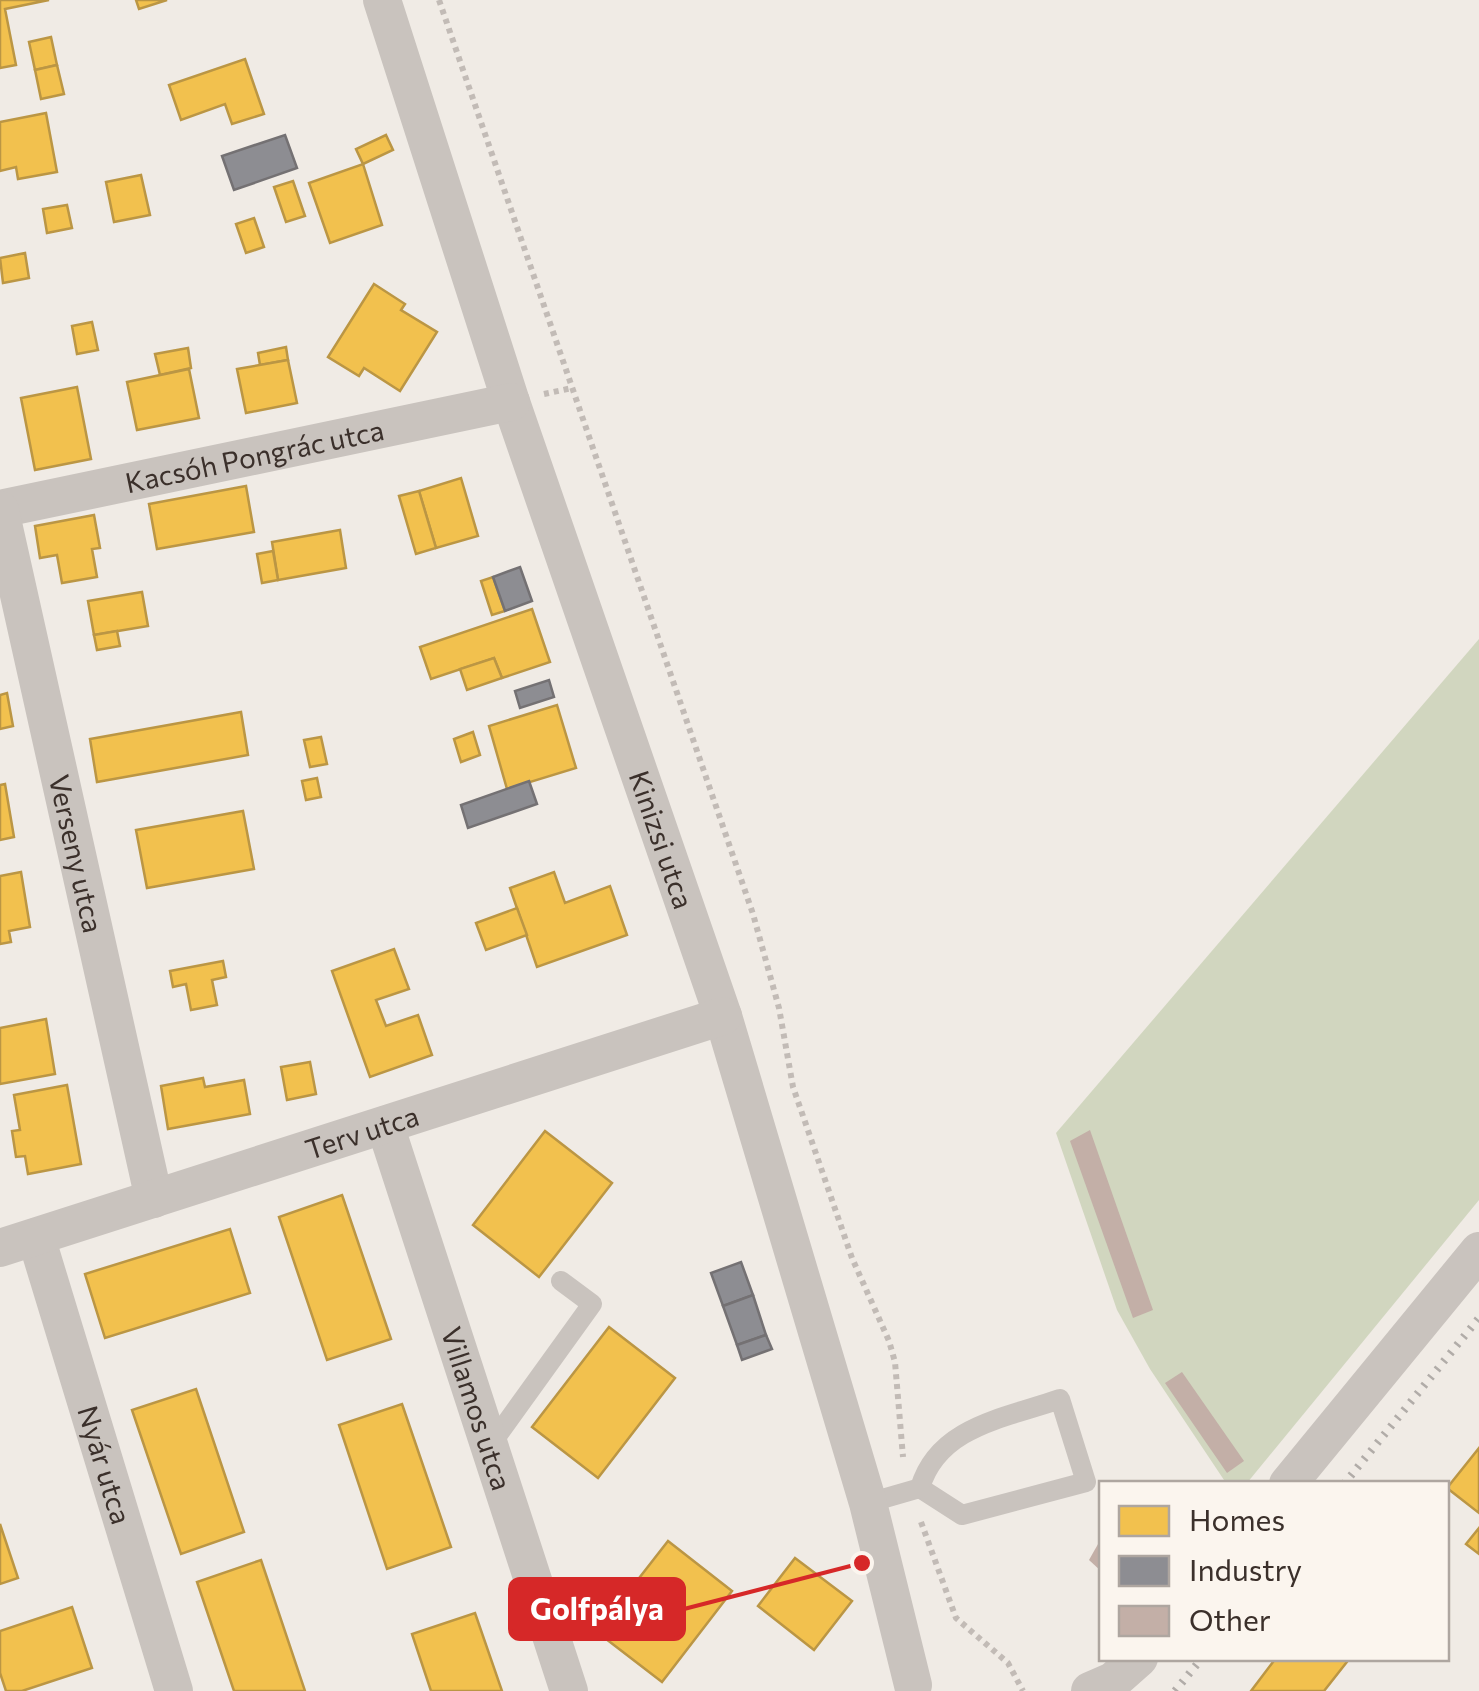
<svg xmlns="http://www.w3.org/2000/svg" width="1479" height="1691" font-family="Commissioner,sans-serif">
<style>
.green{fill:#d1d6bf}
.homes{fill:#f2c14e;stroke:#bb9644;stroke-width:2.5}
.industry{fill:#8d8d92;stroke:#747173;stroke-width:2.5}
.building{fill:#c3afa7}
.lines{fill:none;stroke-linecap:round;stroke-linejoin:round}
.path{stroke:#c2bbb6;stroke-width:6;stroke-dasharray:5 5;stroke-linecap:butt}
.service{stroke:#c9c3be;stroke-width:20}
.minor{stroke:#c9c3be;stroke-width:38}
.rail{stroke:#b1aca8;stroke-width:8;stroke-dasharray:2.5 8;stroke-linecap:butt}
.labels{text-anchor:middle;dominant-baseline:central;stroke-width:10;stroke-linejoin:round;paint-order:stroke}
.street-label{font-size:28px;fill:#3b302b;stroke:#fbf5ee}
.leader{fill:none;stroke:#d62828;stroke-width:4}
.callout-dot{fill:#d62828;stroke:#fbf5ee;stroke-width:4}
.callout{fill:#d62828;stroke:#d62828;stroke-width:4}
.callout-label{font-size:30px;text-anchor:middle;font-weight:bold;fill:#fff}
</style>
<rect width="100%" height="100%" fill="#f0ebe5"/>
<path class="green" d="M1479,639V1200L1247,1483H1226L1150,1369L1117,1310L1056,1133Z"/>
<g class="homes">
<path d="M0,0H49L5,9L16,65L0,68Z"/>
<path d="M136,0H167L139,9Z"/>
<path d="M51,37L57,65L35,70L29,42Z"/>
<path d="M245,59L264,114L232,124L225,104L181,120L169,85Z"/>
<path d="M57,65L64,94L41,99L35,70Z"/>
<path d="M46,113L57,172L18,179L16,167L0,171V122Z"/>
<path d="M386,135L393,150L363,164L356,149Z"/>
<path d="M363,164L382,225L330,243L309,183Z"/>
<path d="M141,175L150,215L114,222L106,182Z"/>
<path d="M293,181L305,216L286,222L274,187Z"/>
<path d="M67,205L72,228L47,233L43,209Z"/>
<path d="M254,218L264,247L246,253L236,224Z"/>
<path d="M25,253L29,278L3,283L0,258Z"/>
<path d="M374,284L405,304L401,310L437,332L400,391L364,368L359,376L328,357Z"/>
<path d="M92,322L98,350L77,354L72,326Z"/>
<path d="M286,347L288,360L260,365L258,353Z"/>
<path d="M188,348L191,368L160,375L155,354Z"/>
<path d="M288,360L297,403L246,413L237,369Z"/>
<path d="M189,369L199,418L137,430L127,382Z"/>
<path d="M77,387L91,459L35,470L21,398Z"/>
<path d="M461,478L478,536L436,548L419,491Z"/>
<path d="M246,486L254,532L157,549L149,504Z"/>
<path d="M419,491L436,548L416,554L399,496Z"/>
<path d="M94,515L100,548L92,549L97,577L62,583L57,555L40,558L35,526Z"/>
<path d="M340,530L346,568L278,580L272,542Z"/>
<path d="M273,551L278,580L262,583L257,554Z"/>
<path d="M493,577L505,611L492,615L481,581Z"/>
<path d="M142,592L148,626L94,635L88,601Z"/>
<path d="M532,609L550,662L502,678L494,658L431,679L420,647Z"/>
<path d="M117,631L120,646L97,650L94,635Z"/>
<path d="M494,658L502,678L467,690L460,669Z"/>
<path d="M7,693L13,726L0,729V695Z"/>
<path d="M557,705L576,768L507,789L489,726Z"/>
<path d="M241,712L248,755L97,782L90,739Z"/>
<path d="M473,732L480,755L461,762L454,739Z"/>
<path d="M321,737L327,764L310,767L304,740Z"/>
<path d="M317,778L321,797L306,800L302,781Z"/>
<path d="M5,784L14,837L0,840V785Z"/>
<path d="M243,811L254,869L147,888L136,830Z"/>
<path d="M21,872L30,927L9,931L11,942L0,944V876Z"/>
<path d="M554,872L565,903L610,886L627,935L537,967L510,888Z"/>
<path d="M517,908L527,935L486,950L476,923Z"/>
<path d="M394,949L409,989L376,1000L386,1026L418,1015L432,1055L370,1077L332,971Z"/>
<path d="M223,961L226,977L212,980L217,1005L191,1010L186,984L173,987L170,971Z"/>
<path d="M46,1019L55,1074L0,1084V1028Z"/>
<path d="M310,1062L316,1094L287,1100L281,1067Z"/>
<path d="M203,1078L205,1087L244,1080L250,1114L168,1129L161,1086Z"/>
<path d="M67,1085L81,1164L28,1174L25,1156L16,1157L12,1131L20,1130L14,1095Z"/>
<path d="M545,1131L612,1183L539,1277L473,1225Z"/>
<path d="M342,1195L391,1339L327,1360L279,1217Z"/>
<path d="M230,1229L250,1293L105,1338L85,1274Z"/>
<path d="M609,1327L675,1378L598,1478L532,1427Z"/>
<path d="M196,1389L244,1532L181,1554L132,1410Z"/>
<path d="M402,1404L451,1547L387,1569L339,1425Z"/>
<path d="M1479,1448V1513L1447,1488Z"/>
<path d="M0,1524L18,1578L0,1584Z"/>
<path d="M1479,1528V1554L1466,1544Z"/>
<path d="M668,1541L732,1591L662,1682L597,1632Z"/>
<path d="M795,1558L852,1601L814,1650L758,1606Z"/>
<path d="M261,1560L305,1691H234L197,1582Z"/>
<path d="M72,1607L92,1668L22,1691H6L0,1673V1631Z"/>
<path d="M475,1613L502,1691H431L412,1634Z"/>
<path d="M1276,1658H1350L1324,1691H1251Z"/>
</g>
<g class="industry">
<path d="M285,135L297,168L234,190L222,156Z"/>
<path d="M520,567L532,601L505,611L493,577Z"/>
<path d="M549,680L554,697L520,708L515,691Z"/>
<path d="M529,781L537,804L468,828L461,805Z"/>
<path d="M741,1262L753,1295L723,1306L711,1273Z"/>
<path d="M753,1295L766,1335L737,1345L723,1306Z"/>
<path d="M766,1335L772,1349L742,1360L737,1345Z"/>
</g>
<g class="building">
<path d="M1090,1130L1153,1310L1133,1318L1070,1141Z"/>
<path d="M1182,1372L1244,1461L1227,1473L1165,1383Z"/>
<path d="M1102,1537V1572L1089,1560Z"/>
</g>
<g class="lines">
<g class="path">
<path d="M439,0L753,914L779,1008L793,1087L852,1258L889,1341L895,1362L903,1457"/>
<path d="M544,394L572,388"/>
<path d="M921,1522L956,1618L1008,1663L1023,1691"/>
</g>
<g class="service">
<path d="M1060,1399L1086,1482L962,1515L920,1488C938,1426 1006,1418 1060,1399Z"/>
<path d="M489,1447L592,1304L561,1281"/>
<path d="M868,1503L920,1488"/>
</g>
<g class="minor">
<path id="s1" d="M382,0L511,402L723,1016L868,1503L913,1685"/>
<path id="s2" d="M0,509L511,402"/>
<path id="s3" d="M0,510L154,1199"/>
<path id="s4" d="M385,1125L569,1691"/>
<path id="s5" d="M36,1237L174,1691"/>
<path id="s6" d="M0,1248L723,1016"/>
<path d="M1288,1484L1479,1251"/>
<path d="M1090,1691L1113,1681L1139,1658"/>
</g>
<g class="rail">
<path d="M1344,1484L1479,1318"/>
<path d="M1175,1691L1202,1658"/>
</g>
</g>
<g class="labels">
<g class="street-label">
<text stroke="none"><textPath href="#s2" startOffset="260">Kacsóh Pongrác utca</textPath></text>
<text stroke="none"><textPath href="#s1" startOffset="885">Kinizsi utca</textPath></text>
<text stroke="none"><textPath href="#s3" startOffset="352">Verseny utca</textPath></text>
<text stroke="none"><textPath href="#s6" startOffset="380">Terv utca</textPath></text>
<text stroke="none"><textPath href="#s4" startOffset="298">Villamos utca</textPath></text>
<text stroke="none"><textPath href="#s5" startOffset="238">Nyár utca</textPath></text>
</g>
</g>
<path class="leader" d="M862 1563L684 1609"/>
<circle class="callout-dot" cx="862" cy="1563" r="10"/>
<rect class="callout" x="510" y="1579" width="174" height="60" rx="10"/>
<g class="callout-label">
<text x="597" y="1620">Golfpálya</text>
</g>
<rect x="1099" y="1481" width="350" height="180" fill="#fbf5ee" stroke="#aea6a0" stroke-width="2.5"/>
<rect x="1119" y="1506" width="50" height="30" fill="#f2c14e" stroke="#aea6a0" stroke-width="2.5"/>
<text x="1189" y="1531" font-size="30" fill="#3b302b">Homes</text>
<rect x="1119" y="1556" width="50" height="30" fill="#8d8d92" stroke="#aea6a0" stroke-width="2.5"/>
<text x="1189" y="1581" font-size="30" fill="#3b302b">Industry</text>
<rect x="1119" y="1606" width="50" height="30" fill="#c3afa7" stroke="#aea6a0" stroke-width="2.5"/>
<text x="1189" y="1631" font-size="30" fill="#3b302b">Other</text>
</svg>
